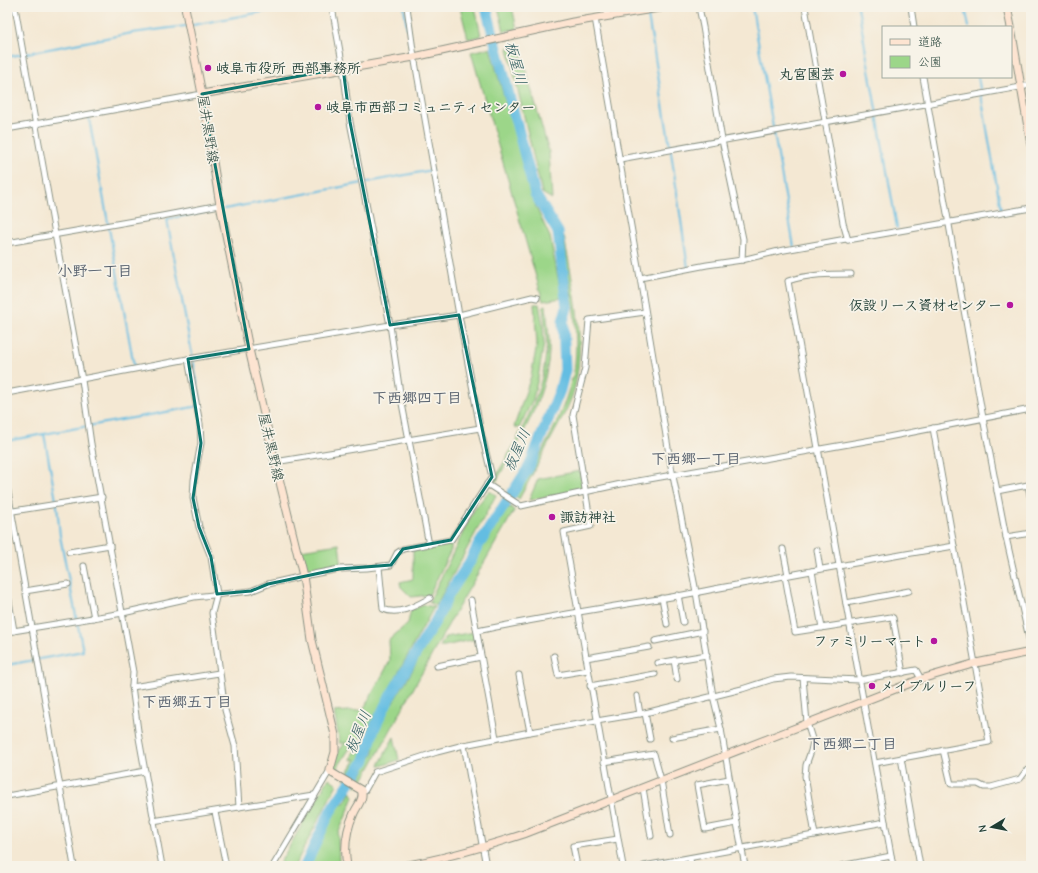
<svg xmlns="http://www.w3.org/2000/svg" width="1038" height="873" font-family="'Comic Neue','Klee One',sans-serif">
<style>
.green{fill:#9cd689;stroke:#5e8a5e}
.lines{fill:none;stroke-linecap:round;stroke-linejoin:round}
.stream{stroke:#64bde2;stroke-width:2}
.river{stroke:#64bde2;stroke-width:11}
.street-casing{stroke:#8a9284;stroke-width:7}
.secondary-casing{stroke:#8a9284;stroke-width:9}
.street{stroke:#fff;stroke-width:5}
.secondary{stroke:#fde4d1;stroke-width:7}
.marked{fill:none;stroke:#0f766e;stroke-width:3;stroke-linejoin:round}
.poi-dot{fill:#b5179e;stroke:#f7f3e8;stroke-width:1.5}
.labels{text-anchor:middle;dominant-baseline:central;stroke-width:3.5;stroke-linejoin:round;paint-order:stroke}
.poi-label{font-size:14px;font-weight:bold;fill:#1f3d34;stroke:#f7f3e8;text-anchor:start}
.street-label{font-size:14px;fill:#1f3d34;stroke:#f7f3e8}
.water-label{font-size:15px;font-style:italic;fill:#305d60;stroke:#f7f3e8}
.neighbourhood-label{font-size:15px;font-weight:bold;fill:#57616e;stroke:#f7f3e8}
</style>
<rect width="100%" height="100%" fill="#f7f3e8"/>
<filter id="ink" filterUnits="userSpaceOnUse"><feTurbulence type="fractalNoise" baseFrequency=".025" numOctaves="2"/><feDisplacementMap in="SourceGraphic" scale="8" xChannelSelector="R" yChannelSelector="G"/><feConvolveMatrix kernelMatrix="1 2 1 2 8 2 1 2 1" color-interpolation-filters="sRGB"/></filter>
<filter id="wash" filterUnits="userSpaceOnUse"><feTurbulence type="fractalNoise" baseFrequency=".012" numOctaves="4" result="noise"/><feDisplacementMap in="SourceGraphic" scale="16" xChannelSelector="R" yChannelSelector="G"/><feGaussianBlur stdDeviation="0.9" result="paint"/><feColorMatrix in="noise" values="0 0 0 0 0 0 0 0 0 0 0 0 0 0 0 0 0 1.4 0 .05"/><feComposite in="paint" operator="in"/></filter>
<g filter="url(#wash)">
<rect width="100%" height="100%" fill="#f4e8d3"/>
<g class="green">
<path d="M460,7H475L481,36L468,39Z"/>
<path d="M498,7H512L517,29L504,31Z"/>
<path d="M519,46L549,152L552,199L542,193L508,48Z"/>
<path d="M490,48L536,207L550,237L562,298L543,301L471,52Z"/>
<path d="M564,236C573,287 587,340 574,390C569,407 560,422 552,437C541,458 530,479 519,499L514,496C537,463 561,421 571,382C573,376 575,370 575,364C579,321 569,279 561,237Z"/>
<path d="M534,304H539L543,325L544,343L538,378L533,399L519,428L514,427L531,376L537,344Z"/>
<path d="M546,305C547,321 550,336 549,352C546,400 518,441 496,482L494,480C516,440 542,400 546,353C548,337 544,321 543,306Z"/>
<path d="M580,471L583,490L529,500L538,479Z"/>
<path d="M489,491L496,495L436,606L429,602L474,510Z"/>
<path d="M512,507L514,511L452,618L360,786H356L374,752L373,739L377,723L393,702L411,673L432,631L449,605L453,593L493,525L505,509Z"/>
<path d="M339,544L342,567L306,571L301,550Z"/>
<path d="M451,544V550L429,595L411,597L401,587L400,582L413,579V550Z"/>
<path d="M424,605L434,607L366,732L350,748L334,773L332,759L346,742L340,744L334,712L363,710L390,661L389,640L408,623L411,610Z"/>
<path d="M475,632L476,639L440,647L445,637Z"/>
<path d="M394,737L399,760L381,766L379,765Z"/>
<path d="M366,741L370,743C365,761 361,768 344,779L356,759L351,760L353,753Z"/>
<path d="M329,778L337,784L296,863L294,866H278Z"/>
<path d="M351,791L354,797L338,834L339,863L337,866H310L311,859L330,812L345,802Z"/>
</g>
<g class="lines">
<g class="stream">
<path d="M404,7L407,28"/>
<path d="M752,7L794,247"/>
<path d="M858,7L897,228"/>
<path d="M965,7L969,27"/>
<path d="M648,16L671,152L688,268"/>
<path d="M7,57L132,33L193,25L288,7"/>
<path d="M978,77L1001,210"/>
<path d="M89,118L134,366"/>
<path d="M224,209L432,170"/>
<path d="M7,441L44,434"/>
<path d="M7,665L83,651L60,536L57,506L44,434L194,407L201,403L167,219L217,210"/>
</g>
<path class="river" d="M305,866L330,812L365,760L374,729L388,700L436,620L449,594L471,560L478,546L529,467L560,390L565,370L563,321L567,307L558,232L535,194L486,7"/>
</g>
</g>
<g filter="url(#ink)">
<g class="lines">
<defs>
<g id="street">
<path d="M15,7L55,234L82,380L91,444L133,672L132,686L139,738L162,866"/>
<path d="M332,7L343,68L350,122L390,325L400,393L429,545"/>
<path d="M606,7L608,15"/>
<path d="M699,7L703,27L722,140L743,239L742,260"/>
<path d="M805,7L843,223L848,240"/>
<path d="M911,7L914,27"/>
<path d="M595,18L640,278L671,466L696,592L713,696L721,729L737,823L745,866"/>
<path d="M923,77L983,418L1006,537L1031,647"/>
<path d="M7,129L202,94"/>
<path d="M620,159L1031,85"/>
<path d="M7,243L162,216L220,205"/>
<path d="M851,274C830,274 808,274 788,281L893,866"/>
<path d="M640,278L707,265L742,260L779,251L846,239L848,240L1031,208"/>
<path d="M188,359L200,424L201,443L194,480L193,498L199,527L211,557L215,582L217,594L212,613L225,710L235,746L239,807"/>
<path d="M7,393L188,359L390,325L459,315L532,297L537,298"/>
<path d="M275,462L480,428"/>
<path d="M487,484L521,506L621,484L883,438L1031,409"/>
<path d="M7,486L74,866"/>
<path d="M997,491L1028,485L1031,500"/>
<path d="M7,512L102,497"/>
<path d="M1006,537L1031,533"/>
<path d="M783,549L788,575"/>
<path d="M817,550L820,569"/>
<path d="M69,552L110,545"/>
<path d="M84,566L94,618"/>
<path d="M379,567L383,609C399,616 417,605 430,598"/>
<path d="M812,571L822,628"/>
<path d="M785,576L795,632L891,617L893,618L903,673"/>
<path d="M25,591L68,584"/>
<path d="M8,595L14,631"/>
<path d="M678,595L683,622"/>
<path d="M662,598L667,624"/>
<path d="M471,600L496,738"/>
<path d="M846,603L909,591"/>
<path d="M477,631C543,617 610,607 677,596C769,579 861,561 954,546"/>
<path d="M7,632L123,613L194,597L251,591L268,584L303,576L339,569L367,568L391,565L397,553L403,549L451,540L492,477L480,428L459,315L413,50L407,7"/>
<path d="M655,641L703,631"/>
<path d="M554,656L558,675L588,670"/>
<path d="M586,658L649,647"/>
<path d="M674,660L677,679"/>
<path d="M658,663L707,655"/>
<path d="M437,666L481,657"/>
<path d="M519,675L530,732"/>
<path d="M803,678L807,723L813,742L811,751L806,765L805,776L815,835"/>
<path d="M590,686L655,674"/>
<path d="M132,687L219,673"/>
<path d="M637,696L640,714"/>
<path d="M645,713L650,739"/>
<path d="M672,738L721,729"/>
<path d="M464,745L486,866"/>
<path d="M943,750L951,784H978L984,787H991L1020,779L1026,771L1031,769"/>
<path d="M901,758L920,866"/>
<path d="M604,762L654,754L661,780L670,835"/>
<path d="M875,763L989,742L933,428"/>
<path d="M729,779L697,785L705,829L737,823"/>
<path d="M643,788L651,836"/>
<path d="M362,793L365,790L375,772L437,752L464,745L530,732L645,713L742,689L773,679L791,677L859,680L916,670L921,679"/>
<path d="M7,796L145,771"/>
<path d="M215,812L226,866"/>
<path d="M153,821L314,795"/>
<path d="M690,858L691,866"/>
<path d="M576,861L573,846L618,839"/>
<path d="M273,866L330,770"/>
<path d="M623,866L564,532L591,526L573,415L585,368L589,320L645,312"/>
<path d="M644,866L885,822"/>
<path d="M841,866L891,856"/>
</g>
<g id="secondary">
<path d="M185,7L202,94L220,205L249,349L275,462L303,576L312,640L335,735V752L330,770L332,773L361,790C365,798 357,806 354,813C346,830 344,848 347,866"/>
<path d="M1007,7L1011,27"/>
<path d="M1011,28L1031,145"/>
<path d="M202,94L414,57L573,22L665,7"/>
<path d="M402,866C444,859 484,847 524,834L921,679L976,663L1031,652"/>
</g>
</defs>
<use href="#street" class="street-casing"/>
<use href="#secondary" class="secondary-casing"/>
<use href="#street" class="street"/>
<use href="#secondary" class="secondary"/>
</g>
</g>
<path class="marked" d="M343,68L350,122L390,325L459,315L492,477L451,540L403,549L391,565L339,569L268,584L251,591L217,594L211,557L199,527L193,498L201,443L188,359L249,349L202,94Z"/>
<g class="poi-dot">
<circle cx="208" cy="68" r="4"/>
<circle cx="843" cy="74" r="4"/>
<circle cx="318" cy="107" r="4"/>
<circle cx="1010" cy="305" r="4"/>
<circle cx="552" cy="517" r="4"/>
<circle cx="934" cy="641" r="4"/>
<circle cx="872" cy="686" r="4"/>
</g>
<g class="labels">
<g class="poi-label">
<text x="216" y="68">岐阜市役所 西部事務所</text>
<text x="835" y="74" text-anchor="end">丸宮園芸</text>
<text x="326" y="107">岐阜市西部コミュニティセンター</text>
<text x="1002" y="305" text-anchor="end">仮設リース資材センター</text>
<text x="560" y="517">諏訪神社</text>
<text x="926" y="641" text-anchor="end">ファミリーマート</text>
<text x="880" y="686">メイプルリーフ</text>
</g>
<g class="street-label">
<text transform="translate(208 129) rotate(81)">屋井黒野線</text>
<text transform="translate(271 447) rotate(77)">屋井黒野線</text>
</g>
<g class="water-label">
<text transform="translate(516 63) rotate(75)">板屋川</text>
<text transform="translate(517 450) rotate(-66)">板屋川</text>
<text transform="translate(358 732) rotate(-68)">板屋川</text>
</g>
<g class="neighbourhood-label">
<text x="95" y="271">小野一丁目</text>
<text x="417" y="398">下西郷四丁目</text>
<text x="696" y="459">下西郷一丁目</text>
<text x="187" y="702">下西郷五丁目</text>
<text x="852" y="744">下西郷二丁目</text>
</g>
</g>
<rect width="1038" height="873" fill="none" stroke="#f7f3e8" stroke-width="24"/>
<rect x="882" y="26" width="130" height="52" fill="#f7f3e8" stroke="#a1aaa0"/>
<rect x="890" y="39" width="20" height="6" fill="#fde4d1" stroke="#a1aaa0"/>
<text x="918" y="46" font-size="12" fill="#1f3d34">道路</text>
<rect x="890" y="56" width="20" height="12" fill="#9cd689" stroke="#a1aaa0"/>
<text x="918" y="66" font-size="12" fill="#1f3d34">公園</text>
<g transform="translate(992 827) rotate(260)" stroke="#f7f3e8" stroke-width="3" paint-order="stroke">
<path d="M0-3L7 15L0 10L-7 15Z" fill="#1f3d34"/>
<text y="-6" font-size="11" font-weight="bold" text-anchor="middle" fill="#1f3d34">N</text>
</g>
</svg>
